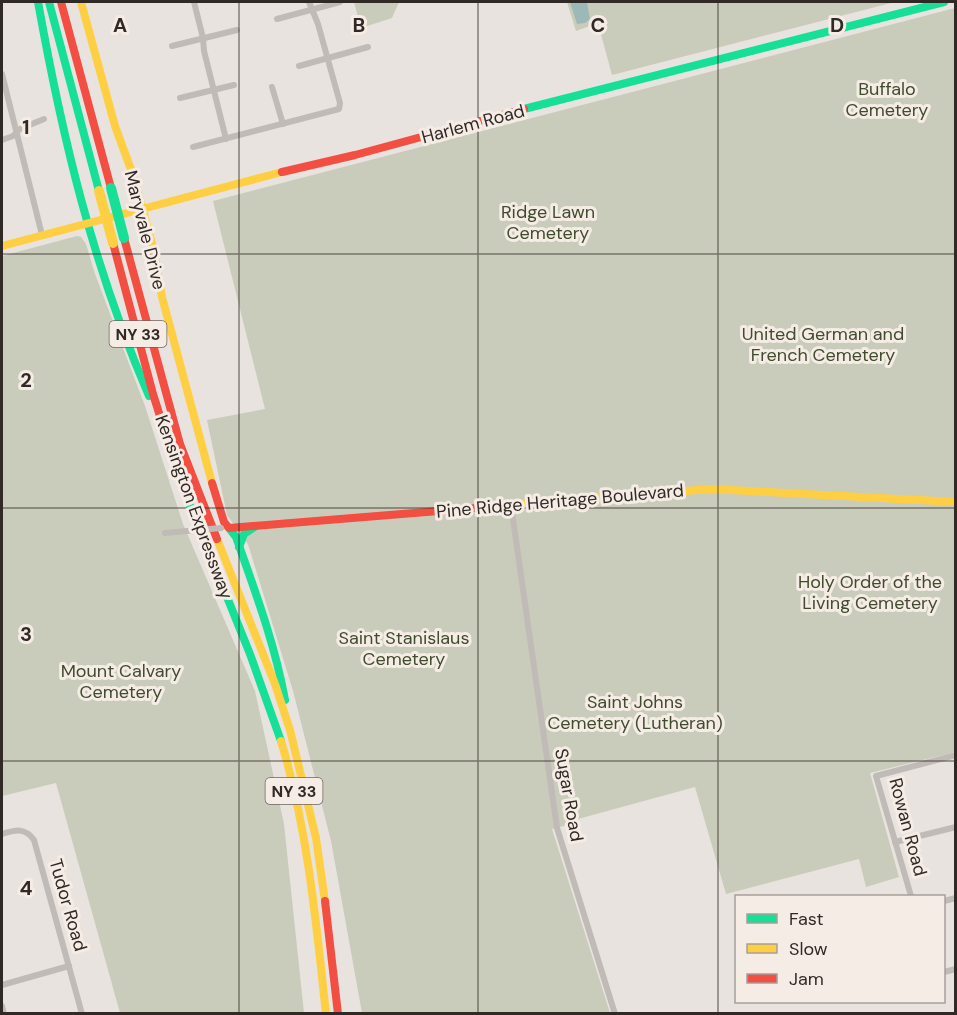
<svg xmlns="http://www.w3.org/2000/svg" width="957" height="1015" font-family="'DM Sans',sans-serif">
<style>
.green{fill:#c9ccba}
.water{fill:#9cb8b7}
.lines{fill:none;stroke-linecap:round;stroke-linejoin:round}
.street{stroke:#c1bbb7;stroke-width:6}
.fast{stroke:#16e098;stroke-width:8}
.slow{stroke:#ffcf43;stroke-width:8}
.jam{stroke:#f24e42;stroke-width:8}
.street-bridge{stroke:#c1bbb7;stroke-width:6}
.fast-bridge{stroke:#16e098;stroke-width:10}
.slow-bridge{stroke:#ffcf43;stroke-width:10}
.grid{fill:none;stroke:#312926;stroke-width:1.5;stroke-opacity:0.55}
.labels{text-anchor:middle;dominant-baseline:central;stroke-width:6;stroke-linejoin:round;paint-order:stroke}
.shield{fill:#f5ede5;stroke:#6c645f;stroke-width:1.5}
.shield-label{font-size:16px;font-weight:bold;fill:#312926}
.park-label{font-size:18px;fill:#414b2e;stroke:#f5ede5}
.street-label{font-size:18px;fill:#312926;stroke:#f5ede5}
.grid-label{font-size:20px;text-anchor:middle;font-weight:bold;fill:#312926;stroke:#f5ede5;stroke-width:6;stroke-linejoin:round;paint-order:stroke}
</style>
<rect width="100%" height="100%" fill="#e8e3de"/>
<g class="green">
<path d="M354,2H399L392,18L361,28Z"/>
<path d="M567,2H895L612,75L598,23L576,31Z"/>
<path d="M955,8L956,718L954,719L955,752L870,773L899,877L866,887L859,859L726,894L695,787L567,822L564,826L552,829L610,1013H362L331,841L293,691L248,544L227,515L207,420L265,409L213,201Z"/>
<path d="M77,236L81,237L86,244L95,274L145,406L183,524L255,691L284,824L304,1013H120L56,783L2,796V256Z"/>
</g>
<path class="water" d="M570,2H587L590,19L585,23L577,24Z"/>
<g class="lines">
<g class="street">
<path d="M194,2L203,38L204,51L226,139"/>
<path d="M277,19L340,2"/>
<path d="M172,46L237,30"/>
<path d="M299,66L368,47"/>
<path d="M2,74L42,235"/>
<path d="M272,87L283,124"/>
<path d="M180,98L234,85"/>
<path d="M2,140L13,136L20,129L44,119"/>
<path d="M193,147L339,109L340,103L318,24L309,2"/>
<path d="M511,505L557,828L615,1014"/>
<path d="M165,533L187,531"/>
<path d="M2,834C15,830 25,827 34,840L82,1014"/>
<path d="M895,842L956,827"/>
<path d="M911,896L876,776L956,755"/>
<path d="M944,901L956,898"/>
<path d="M944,972L956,969"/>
<path d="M2,985L69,966"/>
<path d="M2,1006L4,1014"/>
</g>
<g class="fast">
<path d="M38,2C63,141 93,266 149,396"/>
<path d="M49,2L99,191"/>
<path d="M524,109L944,2"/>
<path d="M181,483L250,654L281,741"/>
<path d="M229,528L236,537C255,591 275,644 285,700"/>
<path d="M239,547L244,534L256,526"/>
</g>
<g class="slow">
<path d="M81,2L115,126L133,175L153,247L162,297L212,483"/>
<path d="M2,246L282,172"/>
<path d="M513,505L710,489L956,502"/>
<path d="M217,539L275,684L290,730L316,838L325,901"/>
<path d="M281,741C308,830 316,922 326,1014"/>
</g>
<g class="jam">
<path d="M61,2L111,188"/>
<path d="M282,172L355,155L524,109"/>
<path d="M124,238L180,444L217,539"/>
<path d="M113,243L153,394L181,483"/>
<path d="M212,483L224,522L229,528L513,505"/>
<path d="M325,901L338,1014"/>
</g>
<path class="street-bridge" d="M187,531L221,528"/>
<path class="fast-bridge" d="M111,188L124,238"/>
<path class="slow-bridge" d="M99,191L113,243"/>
</g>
<path class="grid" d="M239,2V1014M478,2V1014M718,2V1014M2,254H956M2,508H956M2,761H956"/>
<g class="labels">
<g class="shield">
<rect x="109.5" y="321" width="57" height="26" rx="4.5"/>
<rect x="265.5" y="778" width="57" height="26" rx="4.5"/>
</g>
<g class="shield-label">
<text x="138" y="334">NY 33</text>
<text x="294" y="791">NY 33</text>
</g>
<g class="park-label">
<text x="887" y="89">Buffalo<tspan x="887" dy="21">Cemetery</tspan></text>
<text x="548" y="212">Ridge Lawn<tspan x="548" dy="21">Cemetery</tspan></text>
<text x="823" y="334">United German and<tspan x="823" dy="21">French Cemetery</tspan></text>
<text x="870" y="582">Holy Order of the<tspan x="870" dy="21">Living Cemetery</tspan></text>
<text x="404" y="638">Saint Stanislaus<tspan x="404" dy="21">Cemetery</tspan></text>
<text x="121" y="671">Mount Calvary<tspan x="121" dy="21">Cemetery</tspan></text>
<text x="635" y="702">Saint Johns<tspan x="635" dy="21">Cemetery (Lutheran)</tspan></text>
</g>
<g class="street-label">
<text transform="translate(473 124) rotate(-15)">Harlem Road</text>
<text transform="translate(145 230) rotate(76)">Maryvale Drive</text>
<text transform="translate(560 501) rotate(-5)">Pine Ridge Heritage Boulevard</text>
<text transform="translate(194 507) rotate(70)">Kensington Expressway</text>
<text transform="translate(569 795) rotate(80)">Sugar Road</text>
<text transform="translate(908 827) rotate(75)">Rowan Road</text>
<text transform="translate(68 905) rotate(74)">Tudor Road</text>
</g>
</g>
<g class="grid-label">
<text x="120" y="32">A</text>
<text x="359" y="32">B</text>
<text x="598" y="32">C</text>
<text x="837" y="32">D</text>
<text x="26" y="134">1</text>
<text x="26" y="387">2</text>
<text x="26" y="641">3</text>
<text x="26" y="895">4</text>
</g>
<rect width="957" height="1015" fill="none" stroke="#312926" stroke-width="6"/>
<rect x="735" y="895" width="210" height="108" fill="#f5ede5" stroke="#a79f99" stroke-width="1.5"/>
<rect x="747" y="914" width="30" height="9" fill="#16e098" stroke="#a79f99" stroke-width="1.5"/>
<text x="789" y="925" font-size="18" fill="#312926">Fast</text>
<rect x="747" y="944" width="30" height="9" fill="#ffcf43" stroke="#a79f99" stroke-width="1.5"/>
<text x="789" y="955" font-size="18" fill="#312926">Slow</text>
<rect x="747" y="974" width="30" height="9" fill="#f24e42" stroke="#a79f99" stroke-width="1.5"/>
<text x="789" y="985" font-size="18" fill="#312926">Jam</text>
</svg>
